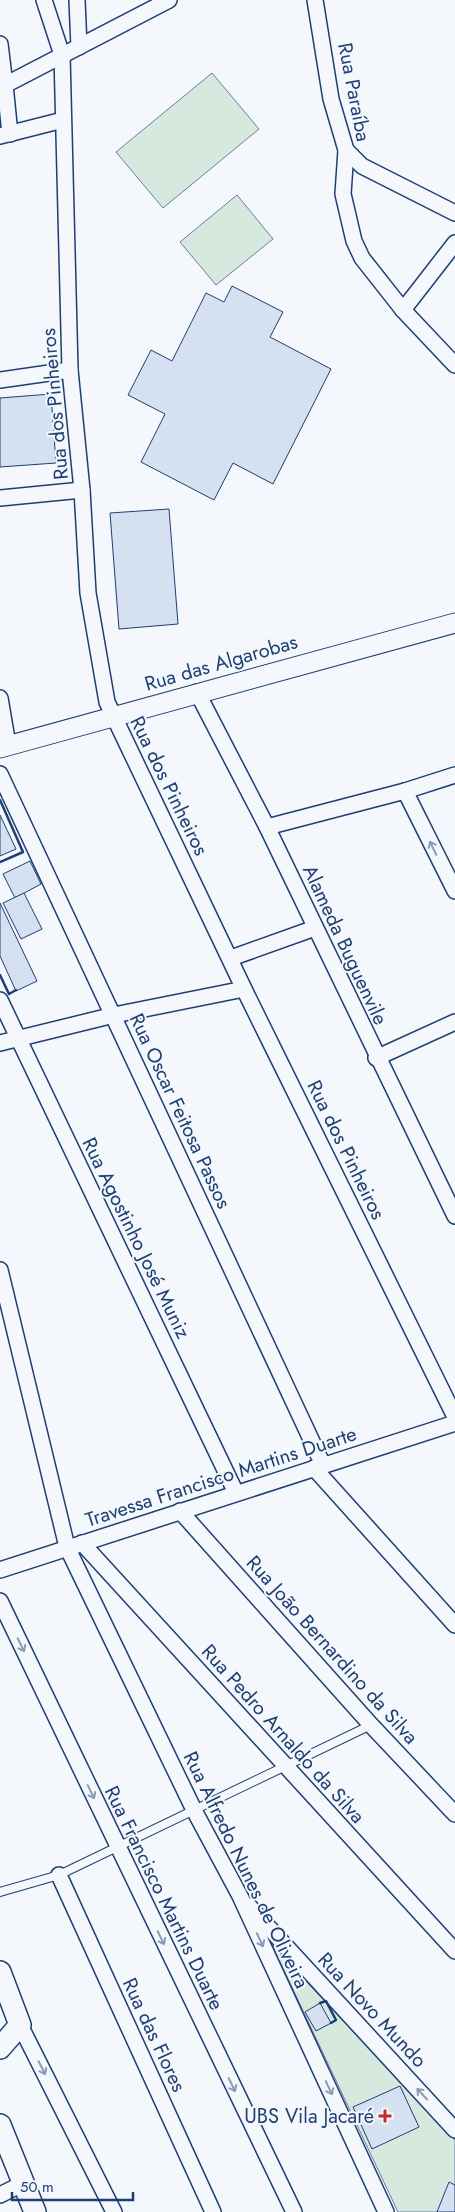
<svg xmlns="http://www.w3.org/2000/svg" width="455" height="2212" font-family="Jost,sans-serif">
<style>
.green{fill:#d7e8df;stroke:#687fa3}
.building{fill:#d5e0f0;stroke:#1d3f73}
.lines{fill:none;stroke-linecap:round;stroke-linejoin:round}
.service-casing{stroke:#1d3f73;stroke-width:10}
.minor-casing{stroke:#1d3f73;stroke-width:18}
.tertiary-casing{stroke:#1d3f73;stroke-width:21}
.secondary-casing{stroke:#1d3f73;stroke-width:24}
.service{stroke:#f4f7fb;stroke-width:8}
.minor{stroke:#f4f7fb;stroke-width:15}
.tertiary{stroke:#f4f7fb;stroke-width:19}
.secondary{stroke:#f4f7fb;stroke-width:21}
.wall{stroke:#1d3f73;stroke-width:2.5}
.oneway{stroke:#889bb7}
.poi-dot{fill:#c62828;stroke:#f4f7fb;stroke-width:2}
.labels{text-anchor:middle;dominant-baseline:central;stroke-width:4;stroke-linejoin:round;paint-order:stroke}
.street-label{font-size:20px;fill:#1d3f73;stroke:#f4f7fb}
.poi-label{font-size:20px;fill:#1d3f73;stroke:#f4f7fb;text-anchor:end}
</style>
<rect width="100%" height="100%" fill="#f4f7fb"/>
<g class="green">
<path d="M212,73L259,129L163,208L116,152Z"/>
<path d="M237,195L273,239L216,285L180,242Z"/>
<path d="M272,1945L455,2140V2212H398Z"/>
</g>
<g class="building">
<path d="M232,286L283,312L270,337L331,369L273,484L233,463L214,500L141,462L165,414L128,395L151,350L172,361L206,293L224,302Z"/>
<path d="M51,394L56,463L0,467V398Z"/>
<path d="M169,509L178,624L119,629L110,513Z"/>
<path d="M0,815L16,849L0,856Z"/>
<path d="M30,861L41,884L15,898L3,874Z"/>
<path d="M24,893L42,929L21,939L3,903Z"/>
<path d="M0,903L37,981L16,991L0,956Z"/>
<path d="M320,2003L331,2023L316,2031L305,2012Z"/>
<path d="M400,2086L419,2127L372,2149L353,2107Z"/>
<path d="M449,2182L455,2185V2212H437Z"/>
</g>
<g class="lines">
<defs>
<path id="service" d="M0,1892L59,1875L371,1725"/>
<g id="minor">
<path d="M44,0L62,55L70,370L82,490L88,593L107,702L244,989L455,1417"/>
<path d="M77,0L79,47"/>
<path d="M315,0L331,99L346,150L343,194L354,241L362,258L403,310L455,365"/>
<path d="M0,44L5,85"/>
<path d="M10,134L5,85L169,0"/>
<path d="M0,136L63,120"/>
<path d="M346,150L362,166L455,213"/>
<path d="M403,310L455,243"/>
<path d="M0,380L70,370"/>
<path d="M0,498L82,490"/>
<path d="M197,692L267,827L455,1216"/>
<path d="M0,698L8,745"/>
<path d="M0,774L323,1465"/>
<path d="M405,791L455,891"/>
<path d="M267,827L405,791L455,775"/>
<path d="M231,958L315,928"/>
<path d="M0,1000L236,1493"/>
<path d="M0,1043L114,1015L244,989"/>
<path d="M376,1058L455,1022"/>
<path d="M0,1270L67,1547L195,1812L240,1896L386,2212"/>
<path d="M314,1468L455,1625"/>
<path d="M180,1511L371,1725L455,1814"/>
<path d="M82,1543L455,1951"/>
<path d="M0,1570L455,1423"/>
<path d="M0,1601L294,2212"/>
<path d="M59,1875L213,2212"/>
<path d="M249,1906L455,2130"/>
<path d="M20,2025L114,2212"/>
<path d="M0,2195L22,2184"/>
</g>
<path id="tertiary" d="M0,748L455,623"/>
<g id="secondary">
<path d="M0,1972L20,2025L0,2048"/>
<path d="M0,2125L35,2212"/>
</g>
</defs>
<use href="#service" class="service-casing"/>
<use href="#minor" class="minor-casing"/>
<use href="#tertiary" class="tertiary-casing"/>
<use href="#secondary" class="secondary-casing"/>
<use href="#service" class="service"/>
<use href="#minor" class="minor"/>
<use href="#tertiary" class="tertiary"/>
<use href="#secondary" class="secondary"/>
<g class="wall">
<path d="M0,800L23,852L0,862"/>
<path d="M0,975L9,994L16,990"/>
<path d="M320,2003L326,2001L336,2020L331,2023"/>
</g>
</g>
<defs><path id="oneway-shaft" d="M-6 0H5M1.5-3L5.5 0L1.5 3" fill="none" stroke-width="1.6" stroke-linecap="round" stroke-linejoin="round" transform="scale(1.25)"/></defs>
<g class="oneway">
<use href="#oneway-shaft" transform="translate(433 848) rotate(-116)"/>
<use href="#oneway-shaft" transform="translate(21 1645) rotate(64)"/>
<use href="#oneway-shaft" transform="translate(91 1792) rotate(64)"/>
<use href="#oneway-shaft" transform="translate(161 1938) rotate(64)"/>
<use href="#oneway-shaft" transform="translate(260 1940) rotate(65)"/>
<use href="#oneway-shaft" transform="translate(42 2068) rotate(63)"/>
<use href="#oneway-shaft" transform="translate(232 2085) rotate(64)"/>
<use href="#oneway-shaft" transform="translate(329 2088) rotate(65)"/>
<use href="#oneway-shaft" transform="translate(422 2094) rotate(-133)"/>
</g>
<path class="poi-dot" d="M382.5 2108.5h5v5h5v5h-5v5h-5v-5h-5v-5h5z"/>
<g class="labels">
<g class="street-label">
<text transform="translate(354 92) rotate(79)">Rua Paraíba</text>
<text transform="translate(55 404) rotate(-95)">Rua dos Pinheiros</text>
<text transform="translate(221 663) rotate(-16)">Rua das Algarobas</text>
<text transform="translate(169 786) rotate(64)">Rua dos Pinheiros</text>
<text transform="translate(345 945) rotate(65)">Alameda Buguenvile</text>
<text transform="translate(180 1111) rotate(65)">Rua Oscar Feitosa Passos</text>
<text transform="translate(346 1150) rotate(64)">Rua dos Pinheiros</text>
<text transform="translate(136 1238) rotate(64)">Rua Agostinho José Muniz</text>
<text transform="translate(221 1477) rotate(-18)">Travessa Francisco Martins Duarte</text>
<text transform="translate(332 1650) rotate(48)">Rua João Bernardino da Silva</text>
<text transform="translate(283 1734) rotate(48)">Rua Pedro Arnaldo da Silva</text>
<text transform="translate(246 1870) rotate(64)">Rua Alfredo Nunes de Oliveira</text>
<text transform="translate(164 1898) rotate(64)">Rua Francisco Martins Duarte</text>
<text transform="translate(372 2010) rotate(47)">Rua Novo Mundo</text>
<text transform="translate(154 2035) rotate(65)">Rua das Flores</text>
</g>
<g class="poi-label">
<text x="374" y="2116">UBS Vila Jacaré</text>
</g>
</g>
<path d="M12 2192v8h121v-8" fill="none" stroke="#1d3f73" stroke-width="2.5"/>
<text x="20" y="2192" font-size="15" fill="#1d3f73" stroke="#f4f7fb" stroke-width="4" paint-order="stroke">50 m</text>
</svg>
